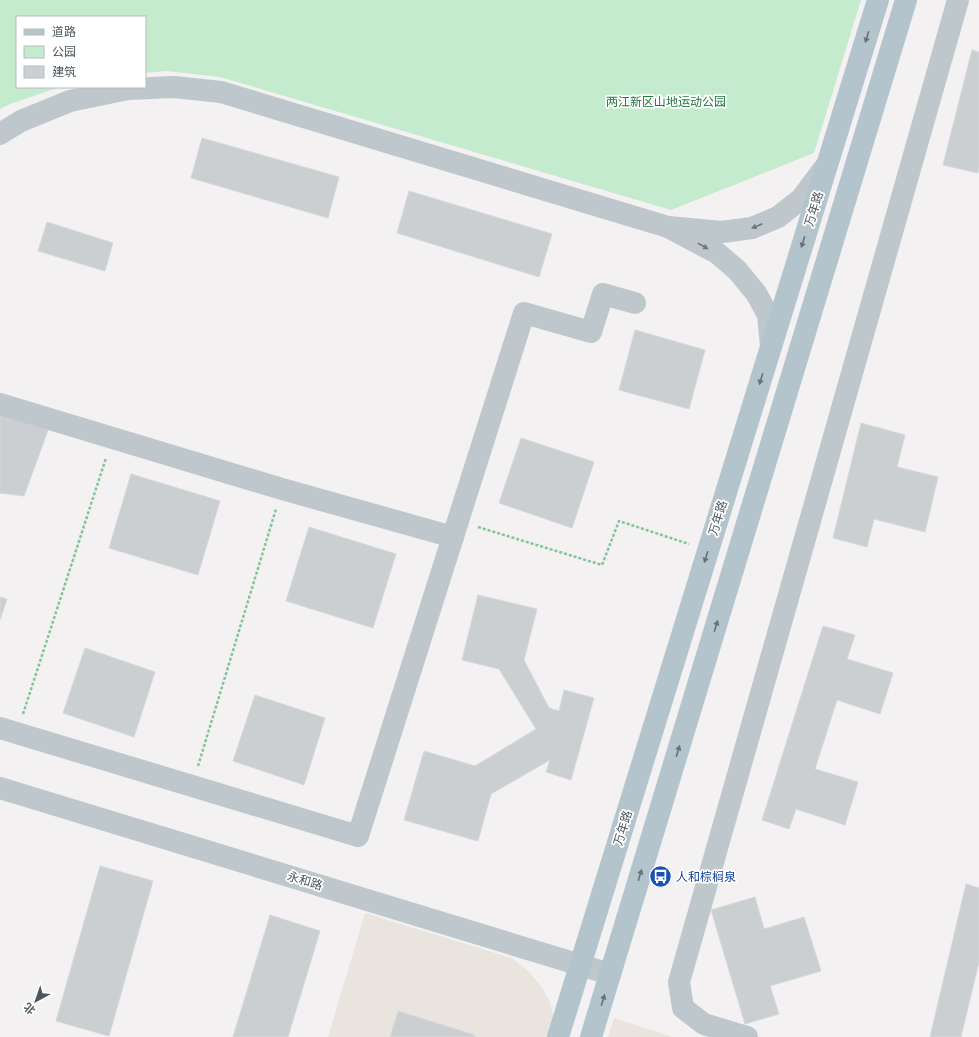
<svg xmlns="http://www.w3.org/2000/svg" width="979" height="1037" font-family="Figtree,'Noto Sans SC',sans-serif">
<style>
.commercial{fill:#e9e5de}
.green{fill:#c5ebce}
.building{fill:#cbcfd2;stroke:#d6d8db}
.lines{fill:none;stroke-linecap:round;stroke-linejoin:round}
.path{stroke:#81c599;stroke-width:2.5;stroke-dasharray:3 2;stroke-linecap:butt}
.minor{stroke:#bec7cc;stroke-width:22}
.major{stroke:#b4c4cc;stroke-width:22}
.oneway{fill:#657278}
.oneway2{fill:#6e797e}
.labels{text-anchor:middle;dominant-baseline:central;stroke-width:3.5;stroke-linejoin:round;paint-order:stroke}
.park-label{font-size:12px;fill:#23773f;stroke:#fff}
.street-label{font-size:12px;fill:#4b575c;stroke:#fff}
.transit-label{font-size:12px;fill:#164399;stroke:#fff;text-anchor:start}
</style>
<rect width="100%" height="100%" fill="#f3f1f1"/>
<g class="commercial">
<path d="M365,913L512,958L528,971L541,986L550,1002L554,1020L549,1037H328Z"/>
<path d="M614,1018L673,1037H608Z"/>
</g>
<path class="green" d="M0,0H861L814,153L671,210L220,77L167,71L145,73V17H17V87H60L10,104L0,109Z"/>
<g class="building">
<path d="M972,50L979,52V167L978,173L943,165Z"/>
<path d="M202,138L339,177L328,218L191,178Z"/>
<path d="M409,191L552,234L539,277L397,233Z"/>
<path d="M47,222L113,243L105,271L38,251Z"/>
<path d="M635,330L705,350L689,409L619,390Z"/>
<path d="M0,413L48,430L24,496L0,493Z"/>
<path d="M861,423L905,435L897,467L938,477L925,532L874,519L867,547L833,538Z"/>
<path d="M521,438L594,462L572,528L499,503Z"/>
<path d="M131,474L220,501L198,575L109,548Z"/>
<path d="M309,527L396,554L373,628L286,601Z"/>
<path d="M478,595L537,609L524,660L549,708L559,711L564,690L594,698L571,780L546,772L550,760L491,794L478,841L404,820L424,751L475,766L536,729L499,669L462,660Z"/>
<path d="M0,597L7,599L0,620Z"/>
<path d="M823,626L855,635L847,659L893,673L880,714L837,700L815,769L858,782L845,825L796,809L789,829L762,820Z"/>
<path d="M85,648L155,672L134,737L63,713Z"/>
<path d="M255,695L325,718L304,785L233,761Z"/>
<path d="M100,866L153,881L109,1036L56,1021Z"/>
<path d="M966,884L979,888V962L961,1037H930Z"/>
<path d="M755,897L764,929L804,917L821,971L770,986L779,1014L745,1024L711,910Z"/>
<path d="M270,915L320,931L288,1037H233Z"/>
<path d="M398,1011L475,1035V1037H390Z"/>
</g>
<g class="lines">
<g class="path">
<path d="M478,527L602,565L619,521L689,544"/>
<path d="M23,714L106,458"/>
<path d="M198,766L276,509"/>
</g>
<g class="minor">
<path d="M0,134L21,121L70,101L128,89L174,87L221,92L668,227"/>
<path d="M771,346L768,315L756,293L737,270L717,253L668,227L722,232L752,228L778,217L801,199L825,167"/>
<path d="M0,404L282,489L453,537"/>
<path d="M0,728L358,836L524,313L591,332L603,294L635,303"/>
<path d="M0,788L610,974"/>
<path d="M747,1037L704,1024L683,1008L679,982L958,0"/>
</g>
<g class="major">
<path d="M558,1037L878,0"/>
<path d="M591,1037L906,0"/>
</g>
</g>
<defs><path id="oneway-solid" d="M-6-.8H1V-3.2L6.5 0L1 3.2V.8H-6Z"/></defs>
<g class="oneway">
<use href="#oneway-solid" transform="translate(867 37) rotate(107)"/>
<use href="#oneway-solid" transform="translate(803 242) rotate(107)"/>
<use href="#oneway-solid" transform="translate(761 379) rotate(107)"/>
<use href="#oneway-solid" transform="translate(706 557) rotate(107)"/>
<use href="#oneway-solid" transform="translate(716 626) rotate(-73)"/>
<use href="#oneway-solid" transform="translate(678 751) rotate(-73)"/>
<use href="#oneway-solid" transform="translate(640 875) rotate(-73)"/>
<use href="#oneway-solid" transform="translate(603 1000) rotate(-73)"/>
</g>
<g class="oneway2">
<use href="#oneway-solid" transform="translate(757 226) rotate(157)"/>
<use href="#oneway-solid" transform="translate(703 246) rotate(29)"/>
</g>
<defs>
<symbol id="bus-disc" viewBox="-11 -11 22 22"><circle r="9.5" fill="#1a4fb4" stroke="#fff"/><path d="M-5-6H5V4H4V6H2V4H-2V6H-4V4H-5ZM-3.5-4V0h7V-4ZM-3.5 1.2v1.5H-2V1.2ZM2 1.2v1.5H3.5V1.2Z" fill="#fff"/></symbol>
</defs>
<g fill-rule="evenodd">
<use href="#bus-disc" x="648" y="864" width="25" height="25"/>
</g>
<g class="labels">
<g class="park-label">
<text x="666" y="102">两江新区山地运动公园</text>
</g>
<g class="street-label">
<text transform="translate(814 209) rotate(-73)">万年路</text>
<text transform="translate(718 518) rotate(-73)">万年路</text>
<text transform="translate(623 828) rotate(-73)">万年路</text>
<text transform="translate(305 881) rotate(17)">永和路</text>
</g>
<g class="transit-label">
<text x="676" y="877">人和棕榈泉</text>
</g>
</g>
<rect x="16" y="16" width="130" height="72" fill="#ffffff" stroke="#b7bcbe"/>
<rect x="24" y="29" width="20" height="6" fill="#b4c4cc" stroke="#b7bcbe"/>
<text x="52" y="36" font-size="12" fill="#4b575c">道路</text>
<rect x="24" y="46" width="20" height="12" fill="#c5ebce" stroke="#b7bcbe"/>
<text x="52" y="56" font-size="12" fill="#4b575c">公园</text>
<rect x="24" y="66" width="20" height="12" fill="#cbcfd2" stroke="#b7bcbe"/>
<text x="52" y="76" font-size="12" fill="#4b575c">建筑</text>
<g transform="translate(36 1001) rotate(220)" stroke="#ffffff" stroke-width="3" paint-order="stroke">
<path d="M0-3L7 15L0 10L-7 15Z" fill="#4b575c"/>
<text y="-6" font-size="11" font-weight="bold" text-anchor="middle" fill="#4b575c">北</text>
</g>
</svg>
